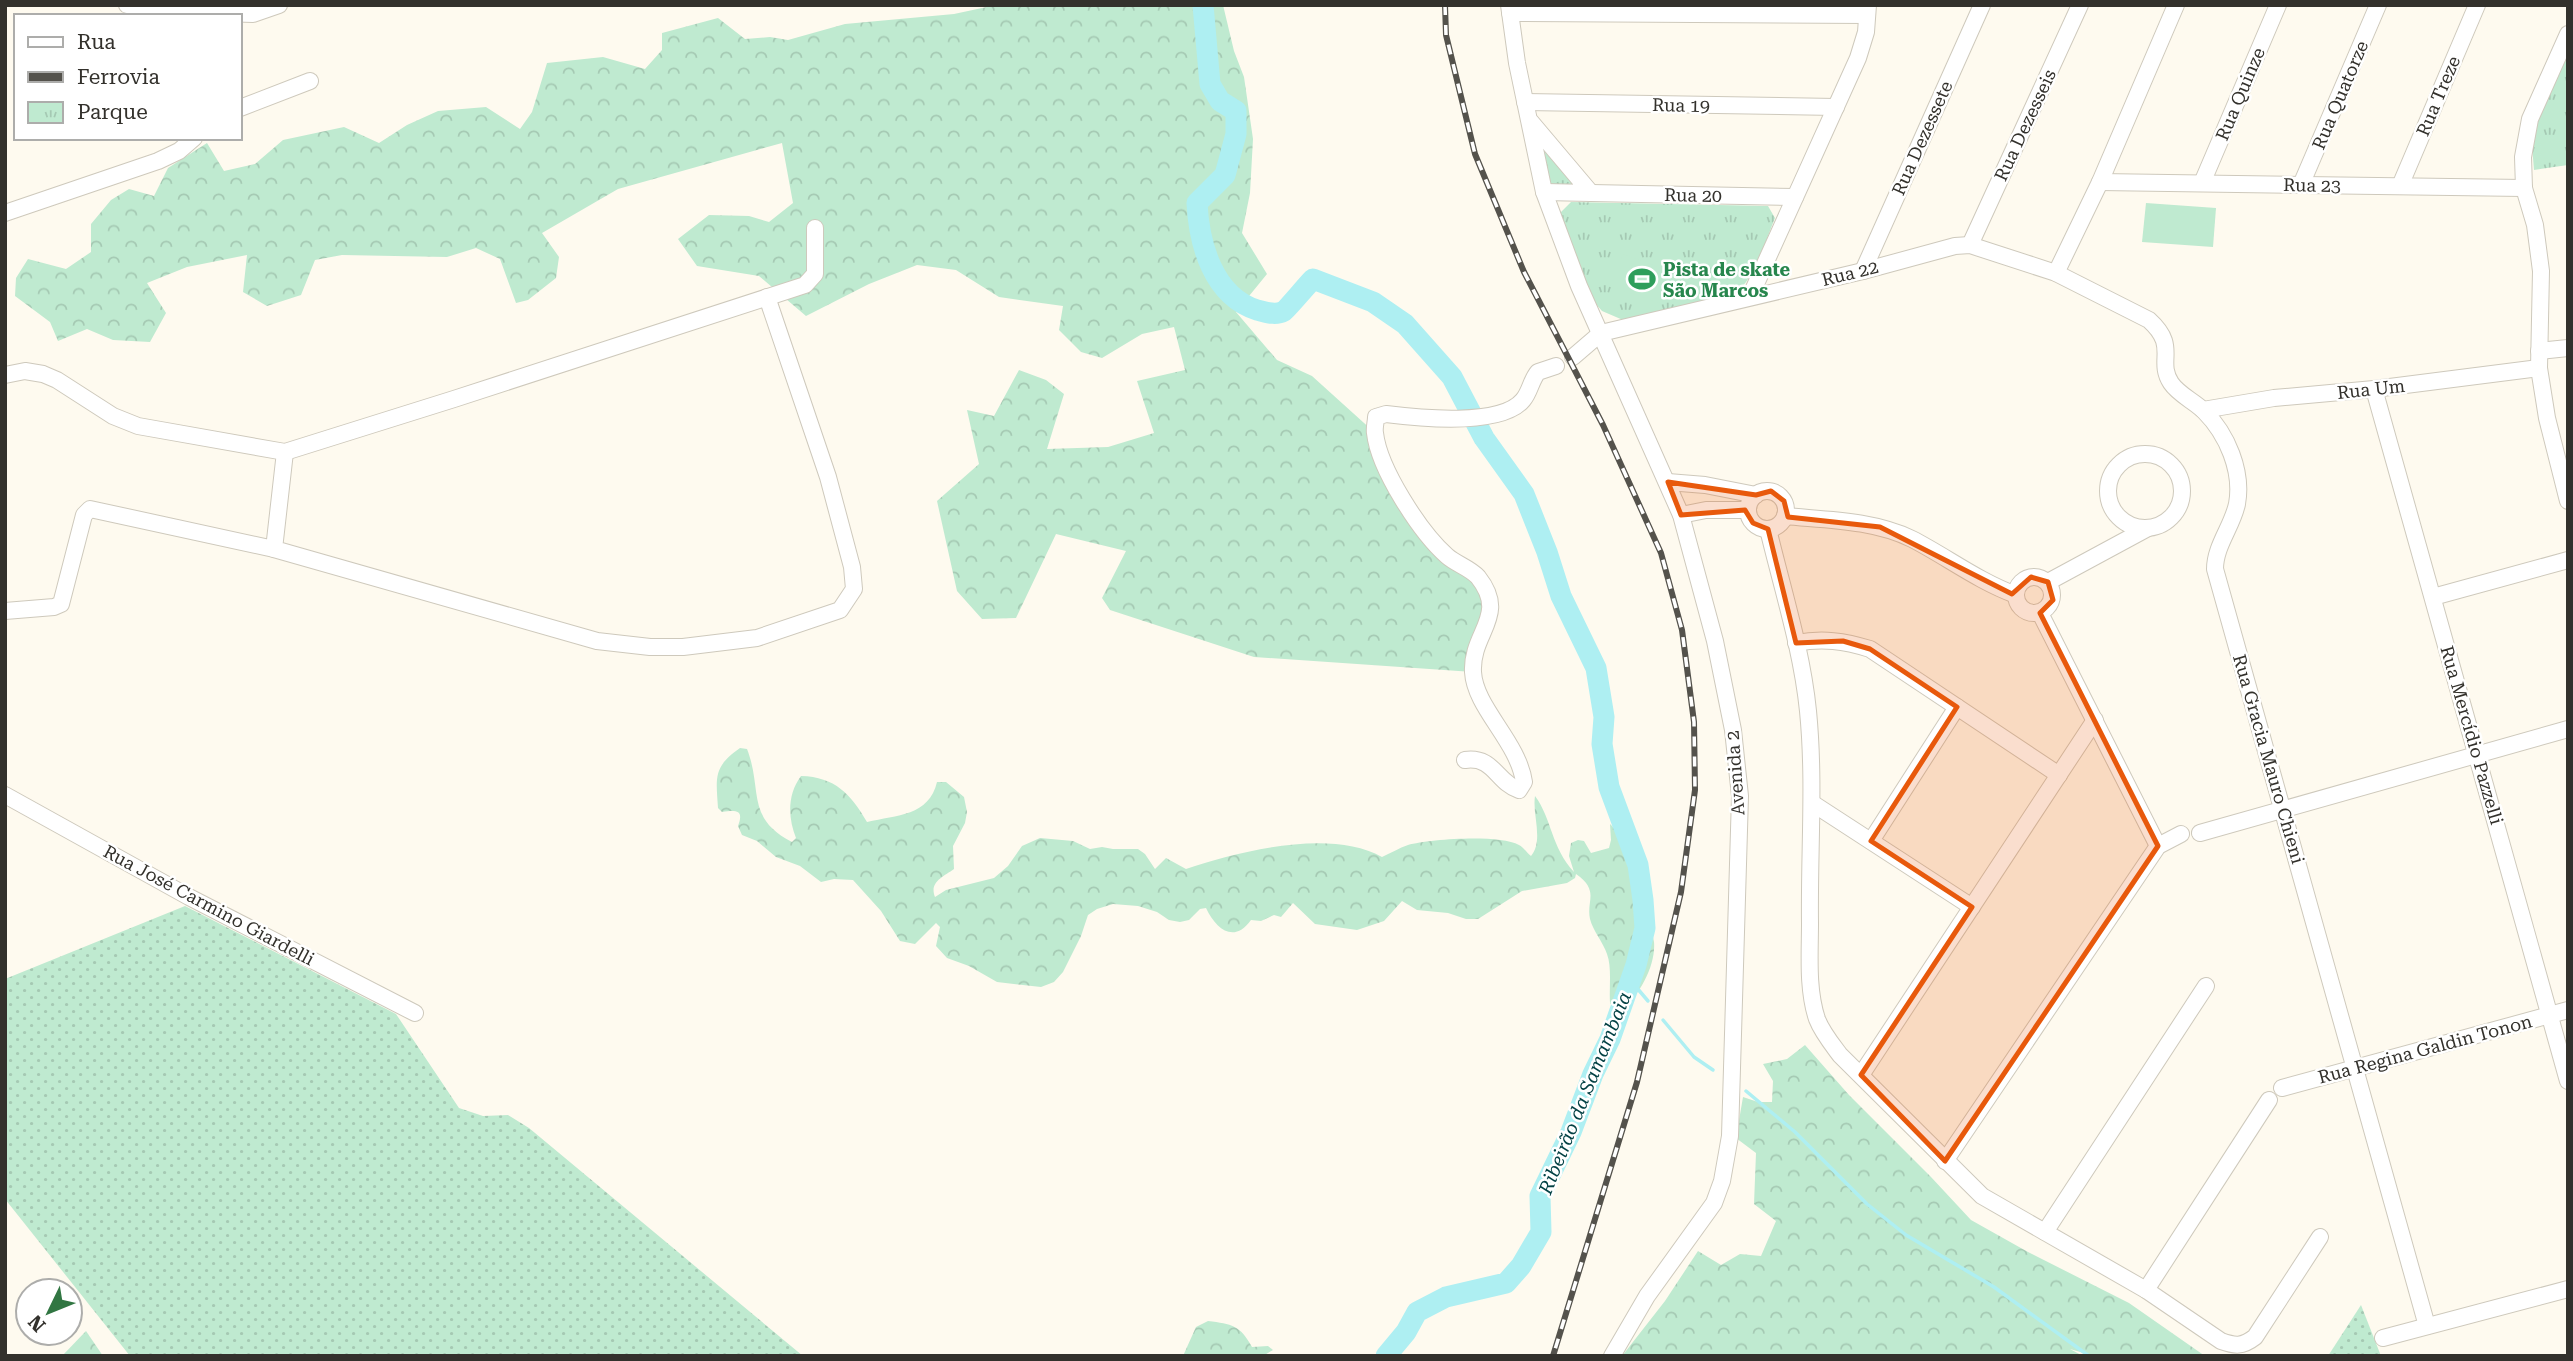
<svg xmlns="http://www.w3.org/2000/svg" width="2573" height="1361" font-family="'Roboto Serif',serif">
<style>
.grass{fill:url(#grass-dots)}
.forest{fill:url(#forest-crowns)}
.park{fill:url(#park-tufts)}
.garden{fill:#bfead0}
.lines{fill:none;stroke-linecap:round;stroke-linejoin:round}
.stream{stroke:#aeeff2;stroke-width:3.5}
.river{stroke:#aeeff2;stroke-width:21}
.minor-casing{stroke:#cec9bc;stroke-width:18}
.minor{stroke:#fff;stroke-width:16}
.rail-casing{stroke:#54524c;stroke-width:6}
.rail{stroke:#fff;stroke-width:3.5;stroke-dasharray:10;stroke-linecap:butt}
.marked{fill:#e8590c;fill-opacity:0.2;stroke:#e8590c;stroke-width:5;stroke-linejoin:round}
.labels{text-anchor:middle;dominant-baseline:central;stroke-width:5;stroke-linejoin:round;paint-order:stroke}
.street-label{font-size:18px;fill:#33312c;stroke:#fff}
.leisure-label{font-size:18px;font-weight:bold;fill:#27864d;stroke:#fff;text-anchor:start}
.water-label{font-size:19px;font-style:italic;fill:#044245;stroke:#fff}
</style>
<defs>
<pattern id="grass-dots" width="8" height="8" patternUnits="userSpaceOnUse" patternTransform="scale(1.75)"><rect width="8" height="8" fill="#bfead0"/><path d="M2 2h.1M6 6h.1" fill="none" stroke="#a5c9b3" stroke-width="1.8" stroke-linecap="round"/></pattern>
<pattern id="forest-crowns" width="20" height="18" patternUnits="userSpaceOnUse" patternTransform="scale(1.75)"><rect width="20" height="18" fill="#bfead0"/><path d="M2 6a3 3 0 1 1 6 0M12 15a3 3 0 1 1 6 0" fill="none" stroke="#a5c9b3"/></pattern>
<pattern id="park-tufts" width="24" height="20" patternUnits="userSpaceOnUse" patternTransform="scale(1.75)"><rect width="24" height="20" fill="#bfead0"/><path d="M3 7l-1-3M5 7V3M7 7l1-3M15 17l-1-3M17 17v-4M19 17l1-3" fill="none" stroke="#a5c9b3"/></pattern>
</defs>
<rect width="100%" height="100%" fill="#fefaef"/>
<g class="grass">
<path d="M185,906L396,1014L459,1108L483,1116L508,1115L529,1128L803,1356H130L5,1199V979Z"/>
<path d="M2361,1305L2381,1356H2328Z"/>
</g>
<g class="forest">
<path d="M996,5H1223L1234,51L1244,77L1253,139L1250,193L1242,233L1267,274L1236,312L1277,360L1312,376L1374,432L1407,507L1491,599L1473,672L1254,657L1110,610L1102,598L1126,551L1056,534L1016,618L982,619L957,591L937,501L979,464L967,410L994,416L1019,370L1046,380L1064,394L1047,449L1108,447L1154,433L1137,381L1185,370L1174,327L1142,334L1102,358L1081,352L1059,330L1063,306L999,297L956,270L917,265L869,284L806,316L759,276L697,266L678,239L709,215L749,216L769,222L793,203L782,143L618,189L542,233L559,257L556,278L528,300L516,303L500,259L476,248L447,257L342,255L315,260L301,295L267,306L243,292L247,255L187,267L147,283L166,313L150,342L113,340L87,329L58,341L50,322L15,296L16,278L28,259L66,269L91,252V224L111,200L129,189L154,196L168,168L207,143L224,171L255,164L283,140L344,127L379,143L407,125L438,111L486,107L520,129L532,112L547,63L603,57L645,69L662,50V33L718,18L745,39L770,37L788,40L845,24L954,14Z"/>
<path d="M740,748L747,749C763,790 745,818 792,842L796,838C788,818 787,795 801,776C835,777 851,794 867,822C897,815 929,816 937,782H946L964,797L967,812L965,823L953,846L954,869C943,877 929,882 935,897L946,890L994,878L1008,866L1022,846L1040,838L1073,841L1090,849L1102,847L1113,849H1138L1145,854L1155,869L1166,858L1186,869C1239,851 1331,828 1382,857C1391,853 1399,848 1408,845C1429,839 1499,834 1519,845C1523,847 1527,853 1531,856C1544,840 1532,815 1535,796C1552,819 1551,847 1574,872L1569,856L1571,843L1578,840L1584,841L1591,853L1609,848L1611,840L1610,824C1626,839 1643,860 1647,883C1649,895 1647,908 1649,921C1650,928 1653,935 1654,942C1656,965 1640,994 1623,1009H1614L1610,1003C1609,988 1612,967 1607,954C1603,942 1593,931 1590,919C1586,900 1600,891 1576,874L1575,878L1567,883L1522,891L1478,919H1466L1448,913L1417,910L1402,901L1384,921L1357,930L1315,924L1293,903L1281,917L1274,915L1261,921L1251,920C1234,944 1216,929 1206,908L1200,909L1189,920L1180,922L1169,920L1157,912L1138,906L1113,904L1097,909L1088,915L1081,936L1063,972L1054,982L1041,987L997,982L969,966L947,958L936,946L940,927L936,923L915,944L900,941L881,911L853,880L834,879L821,882L800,866L776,857L757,841L742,835L738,826C744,810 737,810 722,812L718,808C716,777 713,767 740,748Z"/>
<path d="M1805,1045L1849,1095L1931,1177L1971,1220L2028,1252L2129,1303L2205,1356H2094L2070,1349L2083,1356H1622L1665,1301L1698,1251L1721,1265L1740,1254L1761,1256L1776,1221L1754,1204L1756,1153L1736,1138L1743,1097L1758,1102H1772L1773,1081L1763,1064L1787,1059Z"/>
<path d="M1208,1321C1232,1324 1240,1325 1252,1347L1268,1346L1273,1350L1263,1356H1183L1196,1327Z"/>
<path d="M86,1331L103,1356H62Z"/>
</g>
<g class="park">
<path d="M2568,41V165L2534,170L2532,146L2534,123Z"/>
<path d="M1537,134L1581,188H1551Z"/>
<path d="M1571,202L1768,206L1775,218C1764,244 1756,277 1734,295L1623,320L1602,311L1594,302L1562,225L1560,213Z"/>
</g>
<g class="garden">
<path d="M2146,203L2216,208L2213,247L2142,242Z"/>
<path d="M1623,254L1673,272L1660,303L1610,286Z"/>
</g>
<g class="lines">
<g class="stream">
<path d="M1631,981L1648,1001"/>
<path d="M1663,1020L1694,1057L1713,1070"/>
<path d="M1746,1091L1795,1132L1867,1204L1906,1235L1994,1287L2089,1356"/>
</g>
<path class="river" d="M1203,5L1210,84L1220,101L1236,111V134L1225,175L1197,203C1199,244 1213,296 1257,310C1266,312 1275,316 1284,311C1287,309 1307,285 1313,279L1373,302L1405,324L1452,377L1484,438L1524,494L1547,552L1561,596L1596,668L1604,717L1602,744L1609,787L1638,865L1643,900L1645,928L1636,965L1610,1039L1593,1074L1571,1132L1540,1196L1541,1232L1521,1266L1506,1283L1446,1297L1417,1312L1406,1332L1386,1356"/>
<defs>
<g id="minor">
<path d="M127,5L158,11L253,14L279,5"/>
<path d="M1509,5L1517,63L1544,192L1579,286L1681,515L1715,641L1733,730L1740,796L1730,1136L1722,1181L1714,1203L1647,1296L1612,1356"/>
<path d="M1510,13L1867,15"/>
<path d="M2568,34L2530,119L2523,157L2524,188L2535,225L2541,271L2539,368L2547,418L2568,501"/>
<path d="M1525,102L1836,107"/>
<path d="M240,108L310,81"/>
<path d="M1531,122L1591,193L1544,192"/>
<path d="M2100,182L2524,188"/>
<path d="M2202,183L2278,5"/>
<path d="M2301,185L2378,5"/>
<path d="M2400,186L2477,5"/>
<path d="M1591,193L1795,197"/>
<path d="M5,213L158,161L179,151L194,138"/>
<path d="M1970,245L2080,5"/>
<path d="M1863,271L1982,5"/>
<path d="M2056,273L2100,182L2176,5"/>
<path d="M1750,297L1858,58L1866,32L1868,5"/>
<path d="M1601,333L1863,271L1955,246L1970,245L2056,273L2149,320C2179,347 2156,360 2171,383C2179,395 2194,401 2204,411C2227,434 2243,471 2237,504C2232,527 2215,546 2215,569L2427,1326"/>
<path d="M2539,351L2568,348"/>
<path d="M1573,357L1601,333"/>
<path d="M5,375L25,371L43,374L57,380L113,416L138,426L285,452L454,399L805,285L815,274V228"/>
<path d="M2374,389L2568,1081"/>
<path d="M2203,410L2274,398L2374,389L2539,368"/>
<path d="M285,452L274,549L597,641L650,647H683L757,638L840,610L854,589L852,567L828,477L767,297"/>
<circle cx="2145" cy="491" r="37"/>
<path d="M1668,482L1705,485L1756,495"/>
<circle cx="1767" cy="510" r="19"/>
<path d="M1681,515L1706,510H1748"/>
<path d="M1785,516C1826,520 1873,520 1912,539C1947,557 1978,581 2016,595"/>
<path d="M1768,529C1782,588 1802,650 1808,711C1815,782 1809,852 1810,923C1810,954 1807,989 1817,1019C1822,1032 1831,1043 1840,1055L1982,1196L2146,1290L2221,1341C2235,1346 2242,1347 2255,1337L2320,1237"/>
<circle cx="2034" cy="595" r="18"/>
<path d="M2048,582L2148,528"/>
<path d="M2433,597L2568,560"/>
<path d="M5,611L54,607L61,604L84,515L90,509L274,549"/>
<path d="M2040,613L2158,846"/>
<path d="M1796,643C1823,638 1844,641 1870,649L2059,775"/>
<path d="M1465,760C1494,756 1496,782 1519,790L1524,782C1518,741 1475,708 1473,672C1471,632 1509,616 1478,577C1470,568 1456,564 1447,556C1420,532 1379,469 1375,433C1374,428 1376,422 1376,417L1386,414C1418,418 1501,427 1523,400C1530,392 1531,380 1538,372L1556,366"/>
<path d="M5,795L189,897L415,1013"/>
<path d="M1812,803L1972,907"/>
<path d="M2200,833L2568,729"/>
<path d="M1871,841L1957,707"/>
<path d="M1861,1075L2095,720"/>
<path d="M2282,1088L2568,1010"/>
<path d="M1945,1161L2158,846L2181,834"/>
<path d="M2045,1232L2206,986"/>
<path d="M2146,1290L2269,1100"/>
<path d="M2383,1338L2568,1289"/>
</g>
</defs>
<use href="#minor" class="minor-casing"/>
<use href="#minor" class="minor"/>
<defs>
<path id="rail" d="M1445,5L1446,35L1475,154L1524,272L1603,425L1661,553L1682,630L1694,722L1695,790L1681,892L1637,1082L1553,1356"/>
</defs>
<use href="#rail" class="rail-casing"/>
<use href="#rail" class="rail"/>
</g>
<path class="marked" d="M1668,482L1756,495L1771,491L1784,501L1788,517L1880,527L2012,594L2031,577L2048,582L2053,600L2040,613L2158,846L1945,1161L1861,1075L1972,907L1871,841L1957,707L1870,649L1843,641L1796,643L1768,529L1753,523L1745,510L1681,515Z"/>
<defs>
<symbol id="stadium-bare" viewBox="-9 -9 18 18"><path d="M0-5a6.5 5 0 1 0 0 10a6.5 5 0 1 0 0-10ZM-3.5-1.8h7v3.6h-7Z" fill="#2e9e5b" stroke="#fff" stroke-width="2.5" paint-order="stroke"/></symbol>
</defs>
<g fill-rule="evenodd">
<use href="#stadium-bare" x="1623" y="260" width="38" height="38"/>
</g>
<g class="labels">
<g class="street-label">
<text transform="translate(2240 94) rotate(-67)">Rua Quinze</text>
<text transform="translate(2340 95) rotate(-67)">Rua Quatorze</text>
<text transform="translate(2438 96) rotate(-67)">Rua Treze</text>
<text transform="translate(1681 105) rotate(1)">Rua 19</text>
<text transform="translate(2025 125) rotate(-65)">Rua Dezesseis</text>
<text transform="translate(1922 138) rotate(-66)">Rua Dezessete</text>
<text transform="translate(2312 185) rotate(1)">Rua 23</text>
<text transform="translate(1693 195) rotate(1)">Rua 20</text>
<text transform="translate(1850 273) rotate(-14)">Rua 22</text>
<text transform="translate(2371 389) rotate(-6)">Rua Um</text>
<text transform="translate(2472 735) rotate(74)">Rua Mercídio Pazzelli</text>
<text transform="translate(2269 759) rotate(74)">Rua Gracia Mauro Chieni</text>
<text transform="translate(1735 773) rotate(-94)">Avenida 2</text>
<text transform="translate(209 905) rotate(28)">Rua José Carmino Giardelli</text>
<text transform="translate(2425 1049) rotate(-15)">Rua Regina Galdin Tonon</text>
</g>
<g class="leisure-label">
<text x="1663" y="269">Pista de skate<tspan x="1663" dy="21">São Marcos</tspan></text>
</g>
<g class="water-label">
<text transform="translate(1585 1093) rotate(-68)">Ribeirão da Samambaia</text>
</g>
</g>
<rect width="2573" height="1361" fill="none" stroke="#33312c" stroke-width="14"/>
<rect x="14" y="14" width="228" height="126" fill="#ffffff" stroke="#adadab" stroke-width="2"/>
<rect x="28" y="37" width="35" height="10" fill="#ffffff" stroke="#adadab" stroke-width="2"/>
<text x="77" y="49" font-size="21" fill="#33312c">Rua</text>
<rect x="28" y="72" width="35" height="10" fill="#54524c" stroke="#adadab" stroke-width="2"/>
<text x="77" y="84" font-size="21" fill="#33312c">Ferrovia</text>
<rect x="28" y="102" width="35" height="21" fill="url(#park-tufts)" stroke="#adadab" stroke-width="2"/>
<text x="77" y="119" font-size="21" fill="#33312c">Parque</text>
<g transform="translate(49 1312) rotate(227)"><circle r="33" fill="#ffffff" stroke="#adadab" stroke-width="2"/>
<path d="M0-5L12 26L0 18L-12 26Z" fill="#317642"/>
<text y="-10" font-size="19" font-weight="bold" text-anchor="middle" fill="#33312c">N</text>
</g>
</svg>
